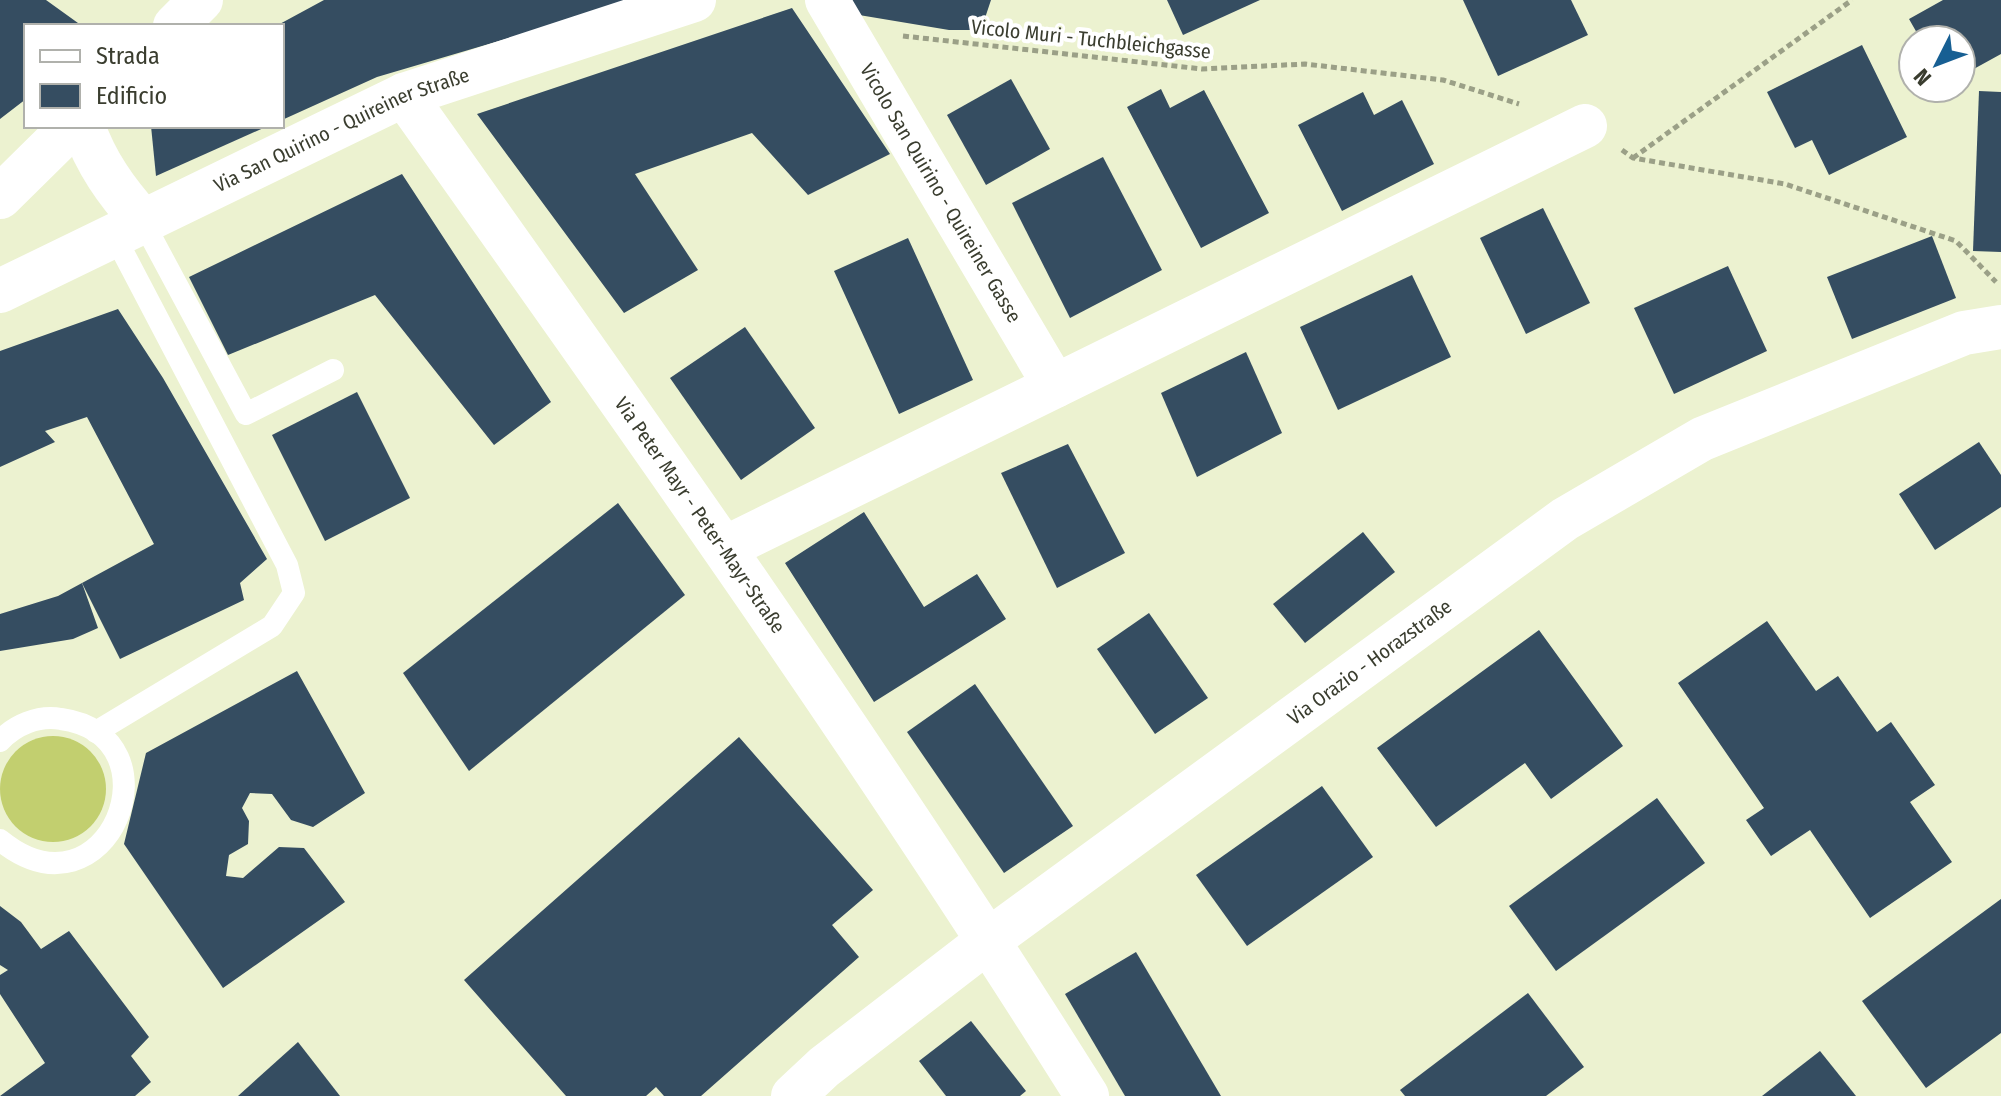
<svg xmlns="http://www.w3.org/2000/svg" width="2001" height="1096" font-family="'Fira Sans Condensed',sans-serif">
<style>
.green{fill:#c2cf6f}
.building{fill:#354d61}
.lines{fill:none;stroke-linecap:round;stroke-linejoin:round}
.path{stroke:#9ba087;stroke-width:5;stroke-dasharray:6 4;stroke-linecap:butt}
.lane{stroke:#fff;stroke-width:22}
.street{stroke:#fff;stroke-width:44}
.labels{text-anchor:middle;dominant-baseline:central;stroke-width:8;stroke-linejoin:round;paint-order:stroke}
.street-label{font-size:20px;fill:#3a3d2f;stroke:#fff}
</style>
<rect width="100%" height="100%" fill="#ecf2d0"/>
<circle class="green" cx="53" cy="789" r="53"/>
<g class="building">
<path d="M0,0H46L78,23L76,26H26V99L0,119Z"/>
<path d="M324,0H634L635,1L377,77L282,120V26H276Z"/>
<path d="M852,0H991L981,30H949L859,15Z"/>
<path d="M1167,0H1260L1183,35Z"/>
<path d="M1463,0H1571L1588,35L1498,76Z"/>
<path d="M1943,0H2001V54L1961,76V40H1921L1909,19Z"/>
<path d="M792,8L890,154L808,195L752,133L635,174L698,270L624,313L477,114Z"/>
<path d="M1862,45L1907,137L1829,175L1812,140L1795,148L1767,92Z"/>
<path d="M1011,79L1050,149L986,185L947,115Z"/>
<path d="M1161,89L1170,108L1204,90L1269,213L1201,248L1127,107Z"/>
<path d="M1979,91L2001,92V252L1973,251Z"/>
<path d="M1363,92L1374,115L1402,100L1434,164L1342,211L1298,125Z"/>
<path d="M151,126H268L156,176Z"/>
<path d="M1103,157L1162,270L1070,318L1012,203Z"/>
<path d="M402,174L551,402L494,445L375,295L228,355L189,277Z"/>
<path d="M1543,208L1590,303L1526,334L1480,238Z"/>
<path d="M1932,236L1956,298L1852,339L1827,277Z"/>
<path d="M908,238L973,380L899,414L834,271Z"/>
<path d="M1728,266L1767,351L1674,394L1634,308Z"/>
<path d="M1412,275L1451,357L1338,410L1300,327Z"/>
<path d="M118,309L163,378L267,559L240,583L244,600L120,659L82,583L154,544L87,417L45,431L55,442L0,467V351Z"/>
<path d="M745,327L815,428L741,480L670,378Z"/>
<path d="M1246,352L1282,433L1197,477L1161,393Z"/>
<path d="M357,392L410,498L325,541L272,435Z"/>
<path d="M1979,442L2001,475V507L1935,550L1899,494Z"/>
<path d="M1068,444L1125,553L1057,588L1001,473Z"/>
<path d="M618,503L685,595L469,771L403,673Z"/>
<path d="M864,512L924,607L977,574L1006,619L874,702L785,563Z"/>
<path d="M1363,532L1395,572L1305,643L1273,604Z"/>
<path d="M82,583L98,628L73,639L0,651V614L58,596Z"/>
<path d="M1149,613L1208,698L1155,734L1097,649Z"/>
<path d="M1767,621L1816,691L1838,676L1877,732L1891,722L1935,785L1910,802L1952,862L1870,918L1810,830L1771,856L1746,820L1764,808L1678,683Z"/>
<path d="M1539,630L1623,746L1551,799L1525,763L1436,827L1377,748Z"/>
<path d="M297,671L365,793L313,827L291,820L272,794L250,793L242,808L249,821L248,844L229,855L226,876L243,878L279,847L304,848L345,902L223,988L124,844L146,753Z"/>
<path d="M975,684L1073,826L1004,873L907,732Z"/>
<path d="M739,737L873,890L832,925L859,957L701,1096H664L656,1087L646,1096H566L464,980Z"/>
<path d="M1322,786L1373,857L1247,946L1196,875Z"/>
<path d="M1657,798L1705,863L1556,971L1509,906Z"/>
<path d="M2001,899V1033L1926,1088L1862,1001Z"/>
<path d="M0,906L21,922L41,949L69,931L149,1037L131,1056L151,1082L135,1096H0L45,1063L0,994V975L8,970L0,965Z"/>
<path d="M1136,952L1221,1096H1125L1065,994Z"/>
<path d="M1528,993L1584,1067L1546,1096H1405L1400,1090Z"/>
<path d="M971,1021L1026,1091L1020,1096H946L919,1061Z"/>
<path d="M298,1042L340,1096H238Z"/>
<path d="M1820,1051L1856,1096H1762Z"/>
</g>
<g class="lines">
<g class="path">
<path d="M903,36L1202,69L1305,64L1443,80L1519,104"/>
<path d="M1622,150L1633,158L1785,184L1956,241L1996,282"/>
<path d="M1633,158L1852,0"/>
</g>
<g class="lane">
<path d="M142,220L246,414L333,370"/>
<path d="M96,732L272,626L294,593L287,565L114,235"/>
<path d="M0,741C15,725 38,715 61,719C183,736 108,928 0,840"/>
</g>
<g class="street">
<path id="s1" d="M827,0L1055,386"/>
<path d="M175,26L201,0"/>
<path id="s2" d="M404,95C638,424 872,753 1087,1096"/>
<path d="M83,126C96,163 116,191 142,220"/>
<path d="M0,197L72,126"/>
<path id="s3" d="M0,291L404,95L694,0"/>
<path d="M725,548L1585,126"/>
<path id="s4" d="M793,1096L824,1067L989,940L1565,519L1702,439L1964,333L2001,327"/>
</g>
</g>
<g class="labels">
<g class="street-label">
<text transform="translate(1091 39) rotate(6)">Vicolo Muri - Tuchbleichgasse</text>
<text stroke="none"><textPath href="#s3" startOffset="378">Via San Quirino - Quireiner Straße</textPath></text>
<text stroke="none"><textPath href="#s1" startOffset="224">Vicolo San Quirino - Quireiner Gasse</textPath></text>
<text stroke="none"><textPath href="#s2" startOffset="514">Via Peter Mayr - Peter-Mayr-Straße</textPath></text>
<text stroke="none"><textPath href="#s4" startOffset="722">Via Orazio - Horazstraße</textPath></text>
</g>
</g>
<rect x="24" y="24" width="260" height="104" fill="#ffffff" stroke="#b0b1ac" stroke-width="2"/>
<rect x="40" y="50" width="40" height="12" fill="#ffffff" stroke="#b0b1ac" stroke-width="2"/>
<text x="96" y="64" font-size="24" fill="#3a3d2f">Strada</text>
<rect x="40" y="84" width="40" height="24" fill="#354d61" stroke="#b0b1ac" stroke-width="2"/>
<text x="96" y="104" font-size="24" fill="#3a3d2f">Edificio</text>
<g transform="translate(1937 64) rotate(228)"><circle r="38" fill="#ffffff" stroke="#b0b1ac" stroke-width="2"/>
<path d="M0-6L14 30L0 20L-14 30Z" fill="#175f93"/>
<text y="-12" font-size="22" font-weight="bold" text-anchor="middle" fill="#3a3d2f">N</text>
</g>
</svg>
